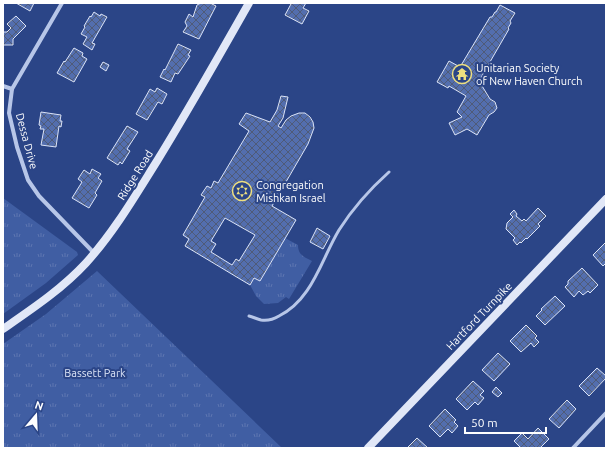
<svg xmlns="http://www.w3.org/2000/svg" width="609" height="451" font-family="Ubuntu,sans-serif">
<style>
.grass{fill:url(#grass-tufts)}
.building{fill:url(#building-cross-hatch);stroke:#dbe3f6;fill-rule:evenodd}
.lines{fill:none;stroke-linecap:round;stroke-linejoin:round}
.lane{stroke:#b7c6e8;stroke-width:3}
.street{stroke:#b7c6e8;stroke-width:4}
.secondary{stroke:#e1e7f7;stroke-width:8}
.labels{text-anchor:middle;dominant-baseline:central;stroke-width:4;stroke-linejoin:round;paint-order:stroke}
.poi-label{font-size:11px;fill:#fff;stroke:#2b4587;text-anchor:start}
.street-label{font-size:11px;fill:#fff;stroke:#2b4587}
.park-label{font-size:11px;fill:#dbe3f6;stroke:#2b4587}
</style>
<defs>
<pattern id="grass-tufts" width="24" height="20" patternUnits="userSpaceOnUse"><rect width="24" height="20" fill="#405ea3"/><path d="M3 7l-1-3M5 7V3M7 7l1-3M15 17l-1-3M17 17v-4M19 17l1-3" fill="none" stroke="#5d76b1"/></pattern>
<pattern id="building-cross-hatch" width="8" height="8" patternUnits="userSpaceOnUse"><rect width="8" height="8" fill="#536eae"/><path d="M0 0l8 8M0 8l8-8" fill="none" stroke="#4f5b78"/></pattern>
</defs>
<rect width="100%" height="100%" fill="#2b4587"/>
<g class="grass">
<path d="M3,198L77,252L78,255L46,283L3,314Z"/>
<path d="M285,238L298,245C298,255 304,257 312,261L289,299L286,297L278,303L264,304L256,296L250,285L254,278L260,281Z"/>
<path d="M97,271L282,448H3V344L46,314Z"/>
</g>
<g class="building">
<path d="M16,3H34L30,11Z"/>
<path d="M201,3H210L216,6L199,39L183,32L187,26L185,22L189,14L193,17L197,5Z"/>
<path d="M289,3H306L303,8L309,11L302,24L285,15L291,4Z"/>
<path d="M500,5L515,13L510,21L511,23L508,28L509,29L479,81L490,99L495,102L497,108L494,112L489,115L477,135L467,129L455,135L449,123L462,117L457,112L466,96L449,86L448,88L437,82L449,61L460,67L490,17H492L495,12H496Z"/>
<path d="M94,12L100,16L101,14L107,17L92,43L95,44L92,50L83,44L87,37L81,34L85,27L84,26L90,16L91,17Z"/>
<path d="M16,16L26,26L13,39V45H3V32H7L11,28L7,24Z"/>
<path d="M178,44L191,50L188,55L190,56L178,74L175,73L171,82L160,77L164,69L165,70Z"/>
<path d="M74,48L83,53L82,56L87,59L74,82L57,73L64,61L65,62Z"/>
<path d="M103,62L109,65L106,71L100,67Z"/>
<path d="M157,88L167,94L162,104L158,102L147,120L136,114L150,89L155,92Z"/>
<path d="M281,96L288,97L283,118L278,126L281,128L286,120L291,116L299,113H305L310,117L313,122L314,128L308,144L272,206L296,220L260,281L254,278L250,285L185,246L189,239L183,235L205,197L201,195L207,186L211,188L214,181L218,183L249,131L239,124L246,113L270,122L277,110ZM225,218L255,235L239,261L236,259L232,265L211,252L216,244L211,241Z"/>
<path d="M41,112L61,115L60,121H62L61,127L59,126L56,147L41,145L44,129H40L41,126L39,125Z"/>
<path d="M127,126L138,132L127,149L130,151L122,164L120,162L118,165L107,158Z"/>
<path d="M92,169L101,174L98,178L102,181L95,193L97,195L89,208L72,198L82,182L78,179L84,170L90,174Z"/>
<path d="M538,208L546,216L538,224L540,226L527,239L526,238L521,243L520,242L517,245L513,240L515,238L506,229L507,223L513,217L510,214L514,210L517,214L516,216L522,221L524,219L526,221Z"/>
<path d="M317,228L330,236L323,249L310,242Z"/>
<path d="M605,243L606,244V263L603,266L593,255Z"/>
<path d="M582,268L598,285L590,293L588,291L583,295L579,291L574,297L565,287L568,284V281Z"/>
<path d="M555,296L565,306L545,325L536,316L542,310L541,309Z"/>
<path d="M526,325L537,336L535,338L539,342L534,347L531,343L521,352L510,341Z"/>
<path d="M498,353L510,364L494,381L482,370Z"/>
<path d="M597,368L606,376V378L589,396L579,386Z"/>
<path d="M473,381L484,391L480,395L484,398L478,405L475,402L467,410L456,399Z"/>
<path d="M496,387L502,393L498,397L492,392Z"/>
<path d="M567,400L576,409L559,428L549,419Z"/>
<path d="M445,409L456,420L454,422L458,426L452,433L448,429L440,437L429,426Z"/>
<path d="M538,428L549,439L540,448H521L514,441L522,433L528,439Z"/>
<path d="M417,438L428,448H407Z"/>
</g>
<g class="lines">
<path class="lane" d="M249,316C253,317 257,319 261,320C267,321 274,319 279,316C312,300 321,260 339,230C353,208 370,189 389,172"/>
<g class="street">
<path d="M3,86L12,89L9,113L17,147L28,180L39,196L94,253"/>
<path d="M12,89L62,3"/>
<path d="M573,448L606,413"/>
</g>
<g class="secondary">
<path d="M3,329C32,309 62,289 86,263C114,232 135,196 157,161C189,109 219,56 249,3"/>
<path d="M368,448L606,199"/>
</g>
</g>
<defs>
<symbol id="temple-ring" viewBox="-11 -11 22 22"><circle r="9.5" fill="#2b4587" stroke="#eedf7f" stroke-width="1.5"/><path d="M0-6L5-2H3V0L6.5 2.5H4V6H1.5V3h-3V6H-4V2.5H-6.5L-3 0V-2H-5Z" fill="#eedf7f"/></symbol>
<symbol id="synagogue-ring" viewBox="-11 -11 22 22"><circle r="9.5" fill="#2b4587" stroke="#eedf7f" stroke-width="1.5"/><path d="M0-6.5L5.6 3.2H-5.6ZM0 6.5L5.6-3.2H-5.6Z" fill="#eedf7f"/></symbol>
</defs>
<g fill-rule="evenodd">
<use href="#temple-ring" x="451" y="63" width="22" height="22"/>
<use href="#synagogue-ring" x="231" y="180" width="22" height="22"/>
</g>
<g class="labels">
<g class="poi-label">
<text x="476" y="68">Unitarian Society<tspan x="476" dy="13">of New Haven Church</tspan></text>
<text x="256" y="185">Congregation<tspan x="256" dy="13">Mishkan Israel</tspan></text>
</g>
<g class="street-label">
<text transform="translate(27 141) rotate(75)">Dessa Drive</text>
<text transform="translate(135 175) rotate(-58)">Ridge Road</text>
<text transform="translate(479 316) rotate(-46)">Hartford Turnpike</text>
</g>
<g class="park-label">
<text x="95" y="373">Bassett Park</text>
</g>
</g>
<rect width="609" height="451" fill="none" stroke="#ffffff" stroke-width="8"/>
<g transform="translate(36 415) rotate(19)" stroke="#2b4587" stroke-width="3" paint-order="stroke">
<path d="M0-3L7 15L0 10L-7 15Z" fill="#ffffff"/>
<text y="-6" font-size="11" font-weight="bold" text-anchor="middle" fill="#ffffff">N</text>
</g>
<path d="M465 427v6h81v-6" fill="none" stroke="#ffffff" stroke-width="2"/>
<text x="471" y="427" font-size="12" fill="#ffffff" stroke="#2b4587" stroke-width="3" paint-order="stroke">50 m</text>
</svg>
